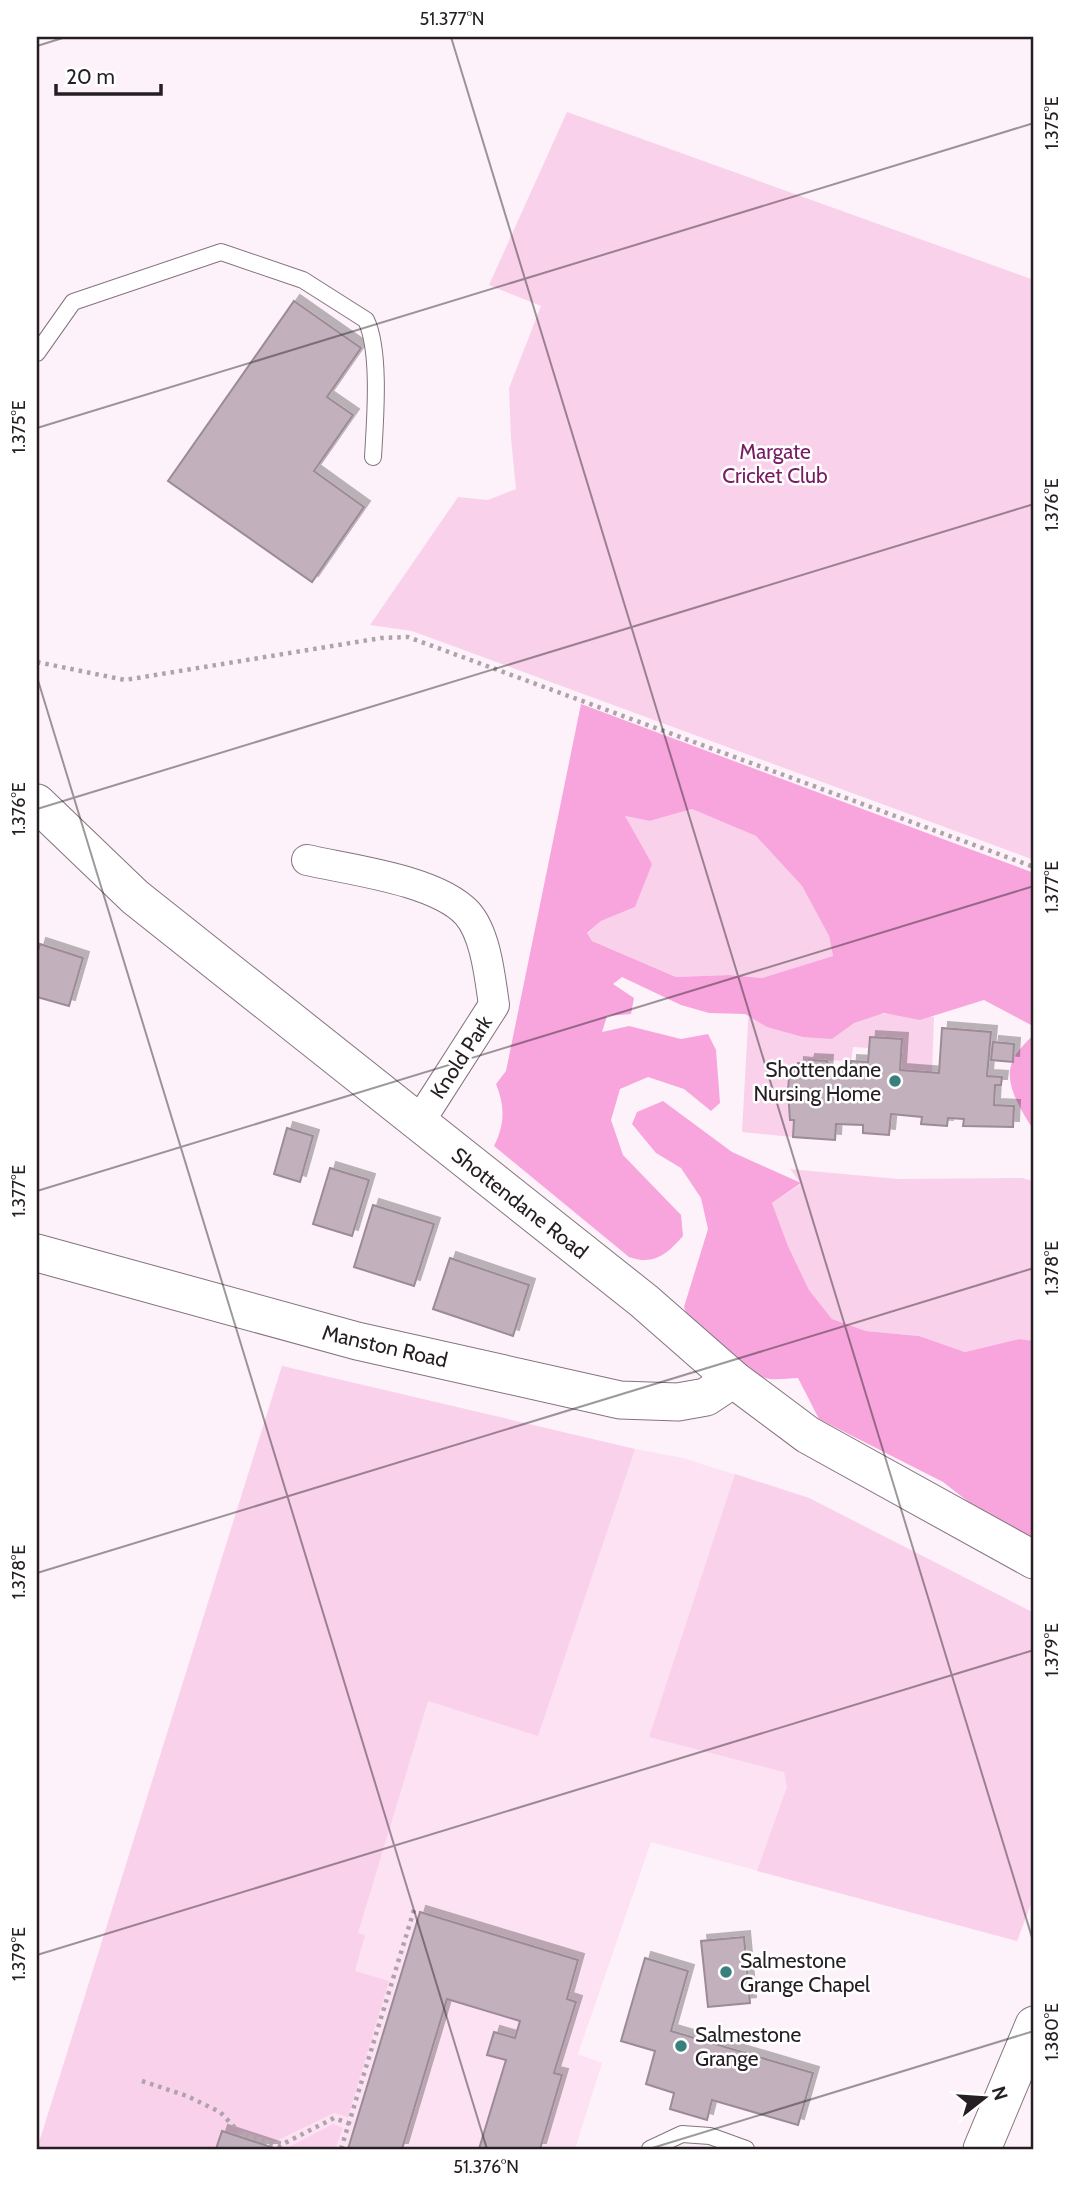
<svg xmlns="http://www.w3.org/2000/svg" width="1071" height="2186" font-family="Cabin,sans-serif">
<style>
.built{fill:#fce2f2}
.green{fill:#fad1eb}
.forest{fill:#f8a5dd;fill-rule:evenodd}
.building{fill:#c2b1bc;stroke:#9c8b96;stroke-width:2;filter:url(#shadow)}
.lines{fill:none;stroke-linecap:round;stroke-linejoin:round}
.service-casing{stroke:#84737e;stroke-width:18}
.minor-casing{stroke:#84737e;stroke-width:32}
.tertiary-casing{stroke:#84737e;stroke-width:39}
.path{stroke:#ada3a9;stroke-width:4.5;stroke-dasharray:3.5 5;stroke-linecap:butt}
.service{stroke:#fff;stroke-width:16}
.minor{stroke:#fff;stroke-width:30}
.tertiary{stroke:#fff;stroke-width:37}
.ticks{fill:none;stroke:#251e22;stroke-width:2;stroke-opacity:0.45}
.poi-dot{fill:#38807c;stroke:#fff;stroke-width:2.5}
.labels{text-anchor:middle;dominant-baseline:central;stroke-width:5;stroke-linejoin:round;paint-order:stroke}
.park-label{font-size:21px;fill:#791b62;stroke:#fff}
.street-label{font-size:21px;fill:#251e22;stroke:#fff}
.poi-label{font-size:21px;fill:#251e22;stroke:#fff;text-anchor:start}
.neatline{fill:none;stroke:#251e22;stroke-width:2.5}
.ticks-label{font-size:18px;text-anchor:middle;fill:#251e22}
</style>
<defs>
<filter id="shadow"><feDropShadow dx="6" dy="-6" stdDeviation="0" flood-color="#0004"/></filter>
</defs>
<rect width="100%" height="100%" fill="#fdf2f9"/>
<path class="built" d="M282,1366L635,1449L683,1458L809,1498L1034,1613V1896L1017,1941L651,1842L578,2054L602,2063L575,2149H37Z"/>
<g class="green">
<path d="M567,112L1034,280V860L412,631L370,625L458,497L488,500L516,489L511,438L509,388L541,306L489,285Z"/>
<path d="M692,809L756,836L802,886L829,936L833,956L762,978L729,975L676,977L592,941L587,934L601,921L635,907L624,816L651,821Z"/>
<path d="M749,1005L934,1017L932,1072L900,1070L870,1037L869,1048L853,1047L851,1061L809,1060L808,1064H798L797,1077L788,1091L790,1120H794L793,1137L742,1132Z"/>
<path d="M790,1169L898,1179L1022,1178L1034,1181V1341L1019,1339L965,1352L919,1336L866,1331L832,1319L809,1290L788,1246L772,1203L801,1184Z"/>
<path d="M282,1366L635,1449L538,1736L428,1701L358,1933L365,1935L355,1971L389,1981L348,2117L334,2113L274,2142L245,2132L238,2136L222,2131L216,2149H37Z"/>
<path d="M735,1474L809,1498L1034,1613V1896L1017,1941L757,1871L787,1787L784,1772L649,1737Z"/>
<path d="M333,2124L343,2128L335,2149H285Z"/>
</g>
<g class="forest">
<path d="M581,704L1034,873V1033L1031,1025L984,1000L920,1020L884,1013L854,1023L832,1039L803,1037L767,1027L745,1014L709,1013L681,1005L622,977L613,984L634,998L631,1014L607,1016L602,1032L629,1026L681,1039L708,1034L716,1050L720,1103L711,1111L684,1089L648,1077L620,1089L611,1120L623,1155L681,1215L683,1236C667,1254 654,1266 629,1257L494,1146C505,1124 505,1106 496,1084L506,1071ZM692,809L756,836L802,886L829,936L833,956L762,978L729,975L676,977L592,941L587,933L601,921L635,907L652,864L625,816L650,821Z"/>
<path d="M1034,1034V1131C1022,1111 1002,1083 1013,1060C1017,1050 1027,1042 1034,1034Z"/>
<path d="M663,1101L732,1152L801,1183L772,1203L788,1246L809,1290L832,1319L866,1331L919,1336L965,1352L1019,1339L1034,1341V1538L988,1517L943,1482L819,1419L798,1378C789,1378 779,1380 770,1379C742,1375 691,1334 684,1307L708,1229L701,1198L681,1168L656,1153L632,1124L637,1112Z"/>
</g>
<g class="building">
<path d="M294,301L361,348L327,397L353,415L314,471L364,507L312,582L168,481Z"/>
<path d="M40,944L83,958L69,1006L37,997V954Z"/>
<path d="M942,1028L991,1032L987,1076L1002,1077L1001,1085H995L994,1105L1014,1106L1013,1127L963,1126L964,1119L948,1118L947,1126L921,1124L922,1117L891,1114L889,1135L863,1133V1125L836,1124L835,1140L793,1137L794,1120H790L788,1091L789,1077H797L798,1063L808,1064L809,1060L827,1061L826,1076L850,1078L851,1061L868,1062L870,1037L902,1039L900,1070L939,1073Z"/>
<path d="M993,1042L1014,1044L1013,1062L991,1060Z"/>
<path d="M287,1128L313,1136L300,1182L274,1174Z"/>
<path d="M330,1168L369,1180L352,1236L313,1224Z"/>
<path d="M373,1205L434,1224L414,1286L354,1267Z"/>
<path d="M450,1258L529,1285L513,1336L433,1309Z"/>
<path d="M420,1912L578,1960L567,1999L576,2002L554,2073L562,2075L540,2149H479L506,2060L487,2055L494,2032L515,2038L520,2021L447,1999L402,2149H348Z"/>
<path d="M744,1937L750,2003L708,2007L701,1941Z"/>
<path d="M645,1958L688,1971L671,2031L813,2073L798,2125L712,2100L707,2120L670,2109L674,2093L646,2084L655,2051L621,2041Z"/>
<path d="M222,2131L274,2148V2149H216Z"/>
</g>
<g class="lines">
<defs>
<g id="service">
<path d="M37,353L73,302L221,252L303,280L366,320C381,351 375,422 373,457"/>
<path d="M650,2149L682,2134L710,2136L746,2149"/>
</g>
<path id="minor" d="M307,860C351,870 436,880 467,913C486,934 490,978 494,1005L419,1122"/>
<g id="tertiary">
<path d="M37,803L135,897L644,1301L733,1379L808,1435L1034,1560"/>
<path d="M37,1253L357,1341L620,1400L678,1402L706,1397L733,1379"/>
<path d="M982,2149L1034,2025"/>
</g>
</defs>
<use href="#service" class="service-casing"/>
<use href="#minor" class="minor-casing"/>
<use href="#tertiary" class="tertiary-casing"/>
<g class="path">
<path d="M37,662L125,680L381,638L408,637L1034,867"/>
<path d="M142,2081L187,2096L220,2112L241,2134L279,2146L334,2118L350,2124"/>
<path d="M341,2149L414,1910"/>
</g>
<use href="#service" class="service"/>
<use href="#minor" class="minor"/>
<use href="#tertiary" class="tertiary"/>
</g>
<path class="ticks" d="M451,37L1034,1944M37,46L66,37M37,428L1034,123M37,677L487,2149M37,809L1034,504M37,1191L1034,886M37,1573L1034,1268M37,1955L1034,1650M649,2149L1034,2031"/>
<g class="poi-dot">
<circle cx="895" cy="1081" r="7"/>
<circle cx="726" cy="1972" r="7"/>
<circle cx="681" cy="2046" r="7"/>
</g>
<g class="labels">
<g class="park-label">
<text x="775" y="451">Margate<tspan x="775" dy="24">Cricket Club</tspan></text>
</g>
<g class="street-label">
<text transform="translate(461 1057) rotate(-57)">Knold Park</text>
<text transform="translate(520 1203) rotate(38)">Shottendane Road</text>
<text transform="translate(385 1346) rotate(13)">Manston Road</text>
</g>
<g class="poi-label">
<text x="881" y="1069" text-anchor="end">Shottendane<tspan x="881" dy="24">Nursing Home</tspan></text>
<text x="740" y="1960">Salmestone<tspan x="740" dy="24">Grange Chapel</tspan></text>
<text x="695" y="2034">Salmestone<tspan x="695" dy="24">Grange</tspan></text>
</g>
</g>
<rect width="1071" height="2186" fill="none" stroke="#ffffff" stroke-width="77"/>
<g transform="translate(984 2098) rotate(73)" stroke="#ffffff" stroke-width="5" paint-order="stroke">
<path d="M0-5L12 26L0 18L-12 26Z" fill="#251e22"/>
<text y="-10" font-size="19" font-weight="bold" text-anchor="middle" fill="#251e22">N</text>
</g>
<path d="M56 84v10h105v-10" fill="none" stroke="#251e22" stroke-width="3.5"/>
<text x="66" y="84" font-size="21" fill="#251e22" stroke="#ffffff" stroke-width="5" paint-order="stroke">20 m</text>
<rect x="38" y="38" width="994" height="2110" class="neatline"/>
<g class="ticks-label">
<text x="452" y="25">51.377°N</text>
<text transform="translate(1052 123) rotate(-90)" y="6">1.375°E</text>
<text transform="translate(19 427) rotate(-90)" y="6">1.375°E</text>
<text transform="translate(1052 505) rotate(-90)" y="6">1.376°E</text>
<text transform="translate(19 809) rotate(-90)" y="6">1.376°E</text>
<text transform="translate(1052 887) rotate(-90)" y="6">1.377°E</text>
<text transform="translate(19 1191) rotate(-90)" y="6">1.377°E</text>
<text transform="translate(1052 1268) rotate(-90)" y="6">1.378°E</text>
<text transform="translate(19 1572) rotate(-90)" y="6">1.378°E</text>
<text transform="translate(1052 1650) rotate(-90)" y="6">1.379°E</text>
<text transform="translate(19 1954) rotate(-90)" y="6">1.379°E</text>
<text transform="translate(1052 2032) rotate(-90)" y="6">1.380°E</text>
<text x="486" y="2173">51.376°N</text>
</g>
</svg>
